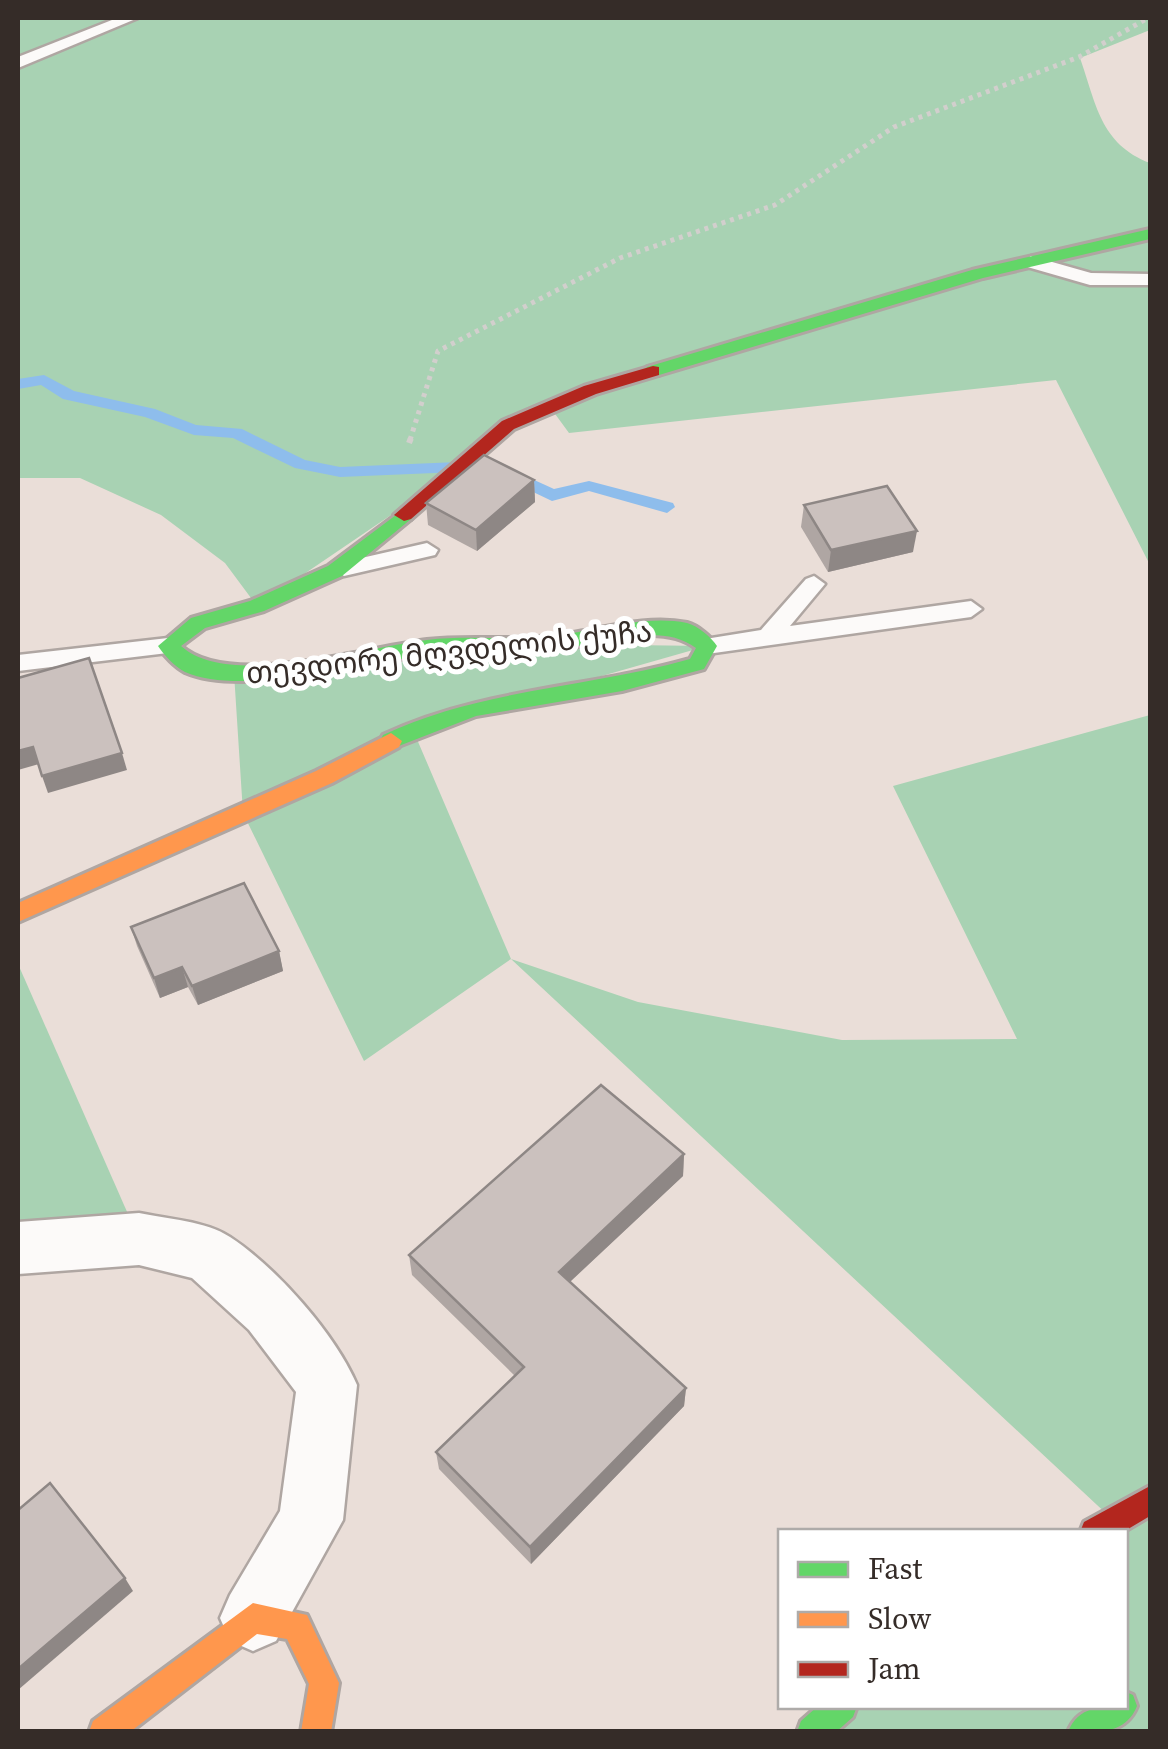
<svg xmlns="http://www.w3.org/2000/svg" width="1168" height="1749" font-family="'Source Serif 4','Noto Sans Georgian',serif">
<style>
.green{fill:#a8d2b3}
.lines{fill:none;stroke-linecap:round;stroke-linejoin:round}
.stream{fill:#8ebdec;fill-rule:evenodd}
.lane-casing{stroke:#afa6a2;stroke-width:5}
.street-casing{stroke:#afa6a2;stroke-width:5}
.fast-casing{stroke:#afa6a2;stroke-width:6}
.slow-casing{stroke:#afa6a2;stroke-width:6}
.jam-casing{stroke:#afa6a2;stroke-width:6}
.path-far1{stroke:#d2cfcd;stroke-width:5;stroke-dasharray:4 5;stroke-linecap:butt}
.path{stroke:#d2cfcd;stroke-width:6;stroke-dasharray:5 8;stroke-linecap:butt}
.lane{fill:#fcfaf9;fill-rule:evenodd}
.street{fill:#fcfaf9;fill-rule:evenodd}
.fast{fill:#63d668;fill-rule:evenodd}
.slow{fill:#ff974d;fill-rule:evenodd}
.jam{fill:#b3261e;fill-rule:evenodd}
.wall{fill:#afa6a3}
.shaded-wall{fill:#8e8785}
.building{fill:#cbc1be;stroke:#8e8785;stroke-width:2.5}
.labels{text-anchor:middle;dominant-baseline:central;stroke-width:10;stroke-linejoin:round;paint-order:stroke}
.street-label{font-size:30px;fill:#352c28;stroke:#fff}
</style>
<rect width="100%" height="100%" fill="#eaded8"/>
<g class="green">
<path d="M18,18H1150V30L1080,58C1096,103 1100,144 1150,163V565L1056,380L569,433L550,407L257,606L225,563L161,515L80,478H18Z"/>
<path d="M548,644L707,646L413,730L511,959L638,1002L842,1040L1017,1039L893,786L1150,715V1731H811L845,1707L1126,1706V1532L511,959L364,1061L243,813L234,673Z"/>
<path d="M18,964L139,1239L18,1248Z"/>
</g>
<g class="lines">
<g class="stream">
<path d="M44,375L74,391L155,409L196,425L242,429L305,460L340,467L458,462L466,467L458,472L340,477L295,468L233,438L194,435L145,417L63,399L41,385L18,389V379Z"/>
<path d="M510,469L554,489L589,481L673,503L675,507L667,513L589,491L552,501L504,478V470Z"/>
</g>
<defs>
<g id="lane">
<path d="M117,18H138L18,68V57Z"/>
<path d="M1031,256L1091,273L1150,274V285H1090L1024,266L1022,262Z"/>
<path d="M427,543L438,550L435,555L344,576L333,569L344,562Z"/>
<path d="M814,576L825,584L790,626L971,601L982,609L971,617L707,654L699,652L696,646L699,640L761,630L806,579Z"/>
<path d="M168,638L179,646L176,652L18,671V655Z"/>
</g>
<path id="street" d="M139,1213C167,1219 206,1221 230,1237C277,1268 335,1334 357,1385L343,1520L276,1641L253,1651L230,1641L220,1618L230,1595L280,1511L296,1392L249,1330L192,1278L139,1265L18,1274V1222Z"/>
<g id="fast">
<path d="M1150,229V239L983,278L659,375H647L644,371L647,367L972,270Z"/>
<path d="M404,509L414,515L411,519L342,576L264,611L205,628L181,646C229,690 366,647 427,640C468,635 510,641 550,636C594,632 643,614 687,623C698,626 711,637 717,646L704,669L622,691L476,716L391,749L380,741L383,735C480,689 588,688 690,659L696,648C658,619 592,647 548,651C508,655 466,649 426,655C365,663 242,697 185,672C175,667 164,655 158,646L191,618L250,601L328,566Z"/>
<path d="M1126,1692L1133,1695L1137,1706C1125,1736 1095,1732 1068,1732C1078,1706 1102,1706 1126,1706Z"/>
<path d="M818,1706H857L853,1717L836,1732H797L801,1721Z"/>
</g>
<g id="slow">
<path d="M391,733L402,741L399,747L332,783L18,922V903L316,771Z"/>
<path d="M253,1603L307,1615L339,1683L331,1732H301L309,1684L287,1639L257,1634L130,1732H89L93,1721Z"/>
</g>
<g id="jam">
<path d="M653,366L659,367V375L596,394L514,429L411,519L404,521L394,515L502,421L584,386Z"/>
<path d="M1150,1486V1516L1123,1532H1080L1084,1522Z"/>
</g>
</defs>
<use href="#lane" class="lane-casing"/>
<use href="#street" class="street-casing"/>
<use href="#fast" class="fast-casing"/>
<use href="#slow" class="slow-casing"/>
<use href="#jam" class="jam-casing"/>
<path class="path-far1" d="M410,440L438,351L620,258L775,205L894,127L1079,57L1148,18"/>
<path class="path" d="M409,443L411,438"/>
<use href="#lane" class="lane"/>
<use href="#street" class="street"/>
<use href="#fast" class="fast"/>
<use href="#slow" class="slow"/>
<use href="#jam" class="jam"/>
</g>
<g class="wall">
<path d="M534,480L535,502L477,551L428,525L426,503Z"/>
<path d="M804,505L913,552L828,572L801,527Z"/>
<path d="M131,927L279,951L283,971L198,1005L188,987L160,998L137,946Z"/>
<path d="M684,1154L683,1176L570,1282L686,1388L684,1406L531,1564L439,1469L436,1452L515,1376L412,1275L409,1255Z"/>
</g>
<g class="shaded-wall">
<path d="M534,480L535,502L477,551L476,530Z"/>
<path d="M917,531L913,552L828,572L831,550Z"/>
<path d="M33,747L39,764L18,770V751Z"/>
<path d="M122,753L127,770L48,793L42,776Z"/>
<path d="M279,951L283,971L198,1005L192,986Z"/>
<path d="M182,967L188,987L160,998L154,978Z"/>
<path d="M684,1154L683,1176L559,1292V1272Z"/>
<path d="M686,1388L684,1406L531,1564L530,1547Z"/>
<path d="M125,1578L133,1591L18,1690V1669Z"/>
</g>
<g class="building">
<path d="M484,455L534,480L476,530L426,503Z"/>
<path d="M887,486L917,531L831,550L804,505Z"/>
<path d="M89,658L122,753L42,776L33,747L18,751V678Z"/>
<path d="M244,883L279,951L192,986L182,967L154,978L131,927Z"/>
<path d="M601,1085L684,1154L559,1272L686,1388L530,1547L436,1452L524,1367L409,1255Z"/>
<path d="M50,1483L125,1578L18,1669V1510Z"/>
</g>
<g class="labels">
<g class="street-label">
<text transform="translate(449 652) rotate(-6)">თევდორე მღვდელის ქუჩა</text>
</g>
</g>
<rect width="1168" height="1749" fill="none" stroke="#352c28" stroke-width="40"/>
<rect x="778" y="1529" width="350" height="180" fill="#ffffff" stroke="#aeaba9" stroke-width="2.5"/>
<rect x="798" y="1562" width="50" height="15" fill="#63d668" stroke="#aeaba9" stroke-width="2.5"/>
<text x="868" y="1579" font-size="30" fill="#352c28">Fast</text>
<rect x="798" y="1612" width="50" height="15" fill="#ff974d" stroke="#aeaba9" stroke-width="2.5"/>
<text x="868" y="1629" font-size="30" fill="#352c28">Slow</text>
<rect x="798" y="1662" width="50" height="15" fill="#b3261e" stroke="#aeaba9" stroke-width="2.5"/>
<text x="868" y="1679" font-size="30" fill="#352c28">Jam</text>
</svg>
